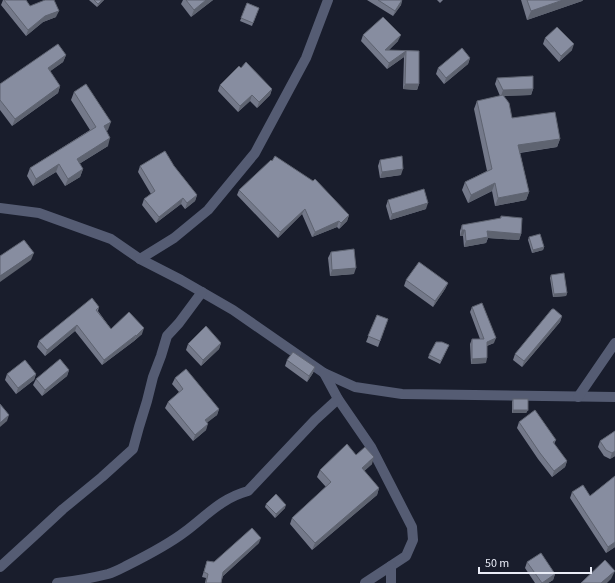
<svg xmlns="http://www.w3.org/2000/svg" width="615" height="583" font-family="'Source Sans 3',sans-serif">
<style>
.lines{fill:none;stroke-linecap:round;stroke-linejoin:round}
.street{stroke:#555c73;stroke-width:10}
.wall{fill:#74798a}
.shaded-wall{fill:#5e6370}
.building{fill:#878da0;stroke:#5e6370}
</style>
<rect width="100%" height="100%" fill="#191d2c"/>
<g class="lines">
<g class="street">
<path d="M0,208L39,213L111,239L140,259L181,280L233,310L324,373L355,387L402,394L615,397"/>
<path d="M140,259L174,238L208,210L255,153L306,58L328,0"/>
<path d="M324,373L338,399L371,447L412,527L413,540L406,556L365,583"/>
<path d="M578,397L615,343"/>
<path d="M391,566V583"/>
<path d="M0,567L35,535L63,509L102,477L133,449L139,427L147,401L153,377L161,356L167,336L179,323L202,292"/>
<path d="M57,583C74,581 92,578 108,574C115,572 122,568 128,565C148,555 169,544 186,531C207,515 222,498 248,491L315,420L338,399"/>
</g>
</g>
<g class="wall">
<path d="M3,0H26L30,6L56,17L43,22L26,36L1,5Z"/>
<path d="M89,0H104L97,7Z"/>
<path d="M183,0H213L191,17L181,4Z"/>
<path d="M367,0H402L401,5L393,16Z"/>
<path d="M437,0H443L440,3Z"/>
<path d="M521,0H583L582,1L527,20Z"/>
<path d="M247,3L259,8L252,26L240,21Z"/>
<path d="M363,35L398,41L389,50L419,51V84L417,90L403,89L404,57L387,69L361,41Z"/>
<path d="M545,38L572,50L559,62L543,44Z"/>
<path d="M66,55L63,62L50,71L60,86L58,93L12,126L0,110V84Z"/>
<path d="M470,58L468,64L444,84L436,74L438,68Z"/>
<path d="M241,68L272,89L270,95L257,108L250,101L238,112L218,91L220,85Z"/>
<path d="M497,78L533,89L531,95L503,96L512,118L560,139L557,147L520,153L529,192L526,200L495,206L492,191L468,203L462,190L465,182L487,171L474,109L477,101L500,96L495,84Z"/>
<path d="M74,92L108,130L106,131L108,146L79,164L83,169L80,177L65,186L56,172L33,186L27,176L30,168L90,130L71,100Z"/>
<path d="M380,160L401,175L380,178L378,166Z"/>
<path d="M140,166H174L197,195L195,201L185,209L181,204L156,223L142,205L144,199L151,194L138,172Z"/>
<path d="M239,190L349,215L347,221L339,229L337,227L312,237L302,214L278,238L237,195Z"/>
<path d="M388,200L426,209L390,220L386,206Z"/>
<path d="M501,216L521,234L519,240L488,238L486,243L464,247L463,236H460V231L462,225L500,219Z"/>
<path d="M529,237L544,247L543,250L532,253L528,240Z"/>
<path d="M331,252L354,274L330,276L328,258Z"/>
<path d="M551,275L567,293L566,296L553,297L550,278Z"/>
<path d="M406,280L448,283L445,289L433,307L404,286Z"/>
<path d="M99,307L98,311L111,329L142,334L134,341L102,365L75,331L45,356L37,347L39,341Z"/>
<path d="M472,307L494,343L487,346L486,363L471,364L470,344L472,339H480L470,312Z"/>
<path d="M377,315L388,319L378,347L366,342Z"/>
<path d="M562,316L560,322L522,367L513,360L515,354Z"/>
<path d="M221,343L219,349L201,366L186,350L188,344Z"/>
<path d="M449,345L440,364L428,358L429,355Z"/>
<path d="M287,360L315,367L313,373L307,382L285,366Z"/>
<path d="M69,370L67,376L42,396L33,385L36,379Z"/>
<path d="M7,374H36L34,380L16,394L5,380Z"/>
<path d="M175,378L219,409L217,415L207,422L206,430L193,441L165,408L168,402L179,392L172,384Z"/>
<path d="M513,399L528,410L526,413H512V402Z"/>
<path d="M519,422L556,440L554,444L567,461L565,467L552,477L538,459L517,428Z"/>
<path d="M615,431V456L610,459L604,456L598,447L600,441Z"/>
<path d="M356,455L372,464L364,471L379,488L377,495L312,550L290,524L292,518L326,487L317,477L320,470Z"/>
<path d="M615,476V547L606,553L570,498L572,492L590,496Z"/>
<path d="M266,504L285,508L275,518L265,507Z"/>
<path d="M259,543L223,576L221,583H205L206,578L202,577L207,561L214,562Z"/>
<path d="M527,562L555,574L553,580L548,583H535L525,568Z"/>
</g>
<g class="shaded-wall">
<path d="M102,0H104L97,7L98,4Z"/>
<path d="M206,0H213L191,17L194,10Z"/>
<path d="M402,0L401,5L393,16L395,11Z"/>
<path d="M563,0H583L582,1L527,20L531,11Z"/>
<path d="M59,11L56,17L43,22L26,36L28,30L45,16Z"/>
<path d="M401,35L398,41L383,55L385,50Z"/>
<path d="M574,44L572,50L559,62L561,56Z"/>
<path d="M406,51L404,57L387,69L389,63Z"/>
<path d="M66,55L63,62L45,75L48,68Z"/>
<path d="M470,58L468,64L444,84L446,78Z"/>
<path d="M405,84H419L417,90L403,89Z"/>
<path d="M60,86L58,93L12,126L15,119Z"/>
<path d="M272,89L270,95L257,108L259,102Z"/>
<path d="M533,89L531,95L501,96L503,90Z"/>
<path d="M252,95L250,101L238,112L240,106Z"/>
<path d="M111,122L108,130L102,134L104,126Z"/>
<path d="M110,138L108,146L74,167L77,159Z"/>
<path d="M560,139L557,147L516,153L518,145Z"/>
<path d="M59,164L56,172L33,186L36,179Z"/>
<path d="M83,169L80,177L65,186L68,179Z"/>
<path d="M403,169L401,175L380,178L382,172Z"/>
<path d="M495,183L492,191L468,203L471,195Z"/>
<path d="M529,192L526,200L495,206L498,198Z"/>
<path d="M197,195L195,201L185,209L187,203Z"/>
<path d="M183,198L181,204L156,223L159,217Z"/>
<path d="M428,203L426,209L390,220L392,214Z"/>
<path d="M305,209L302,214L278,238L280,232Z"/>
<path d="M349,215L347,221L339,229L341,223Z"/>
<path d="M339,221L337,227L312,237L315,232Z"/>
<path d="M462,230H465L463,236H460Z"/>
<path d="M487,231L521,234L519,240L488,238L486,243L464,247L466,241Z"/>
<path d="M544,247L543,250L532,253L533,250Z"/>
<path d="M34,253L31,260L0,282V276Z"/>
<path d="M356,268L354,274L330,276L332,270Z"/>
<path d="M448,283L445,289L433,307L435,301Z"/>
<path d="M567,293L566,296L553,297L554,294Z"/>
<path d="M562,316L560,322L522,367L524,361Z"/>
<path d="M77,325L75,331L45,356L47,350Z"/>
<path d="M144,328L142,334L134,341L136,336Z"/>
<path d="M136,335L134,341L102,365L104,360Z"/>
<path d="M496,338L494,343L485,346L487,342Z"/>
<path d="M221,343L219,349L201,366L203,360Z"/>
<path d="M487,358L486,363L471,364L472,359Z"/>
<path d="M315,367L313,373L307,382L309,376Z"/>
<path d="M69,370L67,376L42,396L45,390Z"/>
<path d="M36,374L34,380L16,394L18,388Z"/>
<path d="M219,409L217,415L203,426L205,420Z"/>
<path d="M513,410H528L526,413H512Z"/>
<path d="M9,415L7,421L0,427V423Z"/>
<path d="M208,424L206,430L193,441L195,435Z"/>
<path d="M615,451V456L610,459L612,453Z"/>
<path d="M374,457L372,464L360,475L362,468Z"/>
<path d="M567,461L565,467L552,477L554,471Z"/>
<path d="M379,488L377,495L312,550L315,543Z"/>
<path d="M286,505L285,508L275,518L276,514Z"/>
<path d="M261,538L259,543L222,577L223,572Z"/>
<path d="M615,542V547L606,553L608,547Z"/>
<path d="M615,571L611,579L607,583H601Z"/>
<path d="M555,574L553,580L548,583H542Z"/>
</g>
<g class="building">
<path d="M4,0H26L30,6L45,0H54L59,11L45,16L28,30Z"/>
<path d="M94,0H102L98,4Z"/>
<path d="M186,0H206L194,10Z"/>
<path d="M378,0H402L395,11Z"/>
<path d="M527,0H563L531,11Z"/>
<path d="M247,3L259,8L253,23L241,18Z"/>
<path d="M383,17L401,35L385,50L419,51V84H405L406,51L389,63L363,35Z"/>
<path d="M557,27L574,44L561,56L545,38Z"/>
<path d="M58,44L66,55L48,68L60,86L15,119L0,100V84Z"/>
<path d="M462,48L470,58L446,78L438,68Z"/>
<path d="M246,62L272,89L259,102L252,95L240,106L220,85L239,66L241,68Z"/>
<path d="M533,76V89L503,90L497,78Z"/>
<path d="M86,84L111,122L104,126L110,138L77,159L83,169L68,179L59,164L36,179L30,168L96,127L74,92Z"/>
<path d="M503,95L509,103L512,118L555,112L560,139L518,145L529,192L498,198L495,183L471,195L465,182L492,169L477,101Z"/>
<path d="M165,151L174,166L197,195L187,203L183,198L159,217L144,199L155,191L140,166Z"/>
<path d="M275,156L313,181L315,179L349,215L341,223L339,221L315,232L305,209L280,232L239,190L271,160L272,161Z"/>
<path d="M402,156L403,169L382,172L380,160Z"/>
<path d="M424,189L428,203L392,214L388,200Z"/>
<path d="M501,216L522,218L521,234L487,231L488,237L466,241L465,230H462V225L501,218Z"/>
<path d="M540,234L544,247L533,250L529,237Z"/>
<path d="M24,240L34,253L0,276V256Z"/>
<path d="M354,249L356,268L332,270L331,252Z"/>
<path d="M419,262L448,283L435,301L406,280Z"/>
<path d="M564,273L567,293L554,294L551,275Z"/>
<path d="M92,298L99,307L96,310L111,329L129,312L144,328L136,336V335L104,360L77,325L47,350L39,341Z"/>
<path d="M482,303L496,338L487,342V358L472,359V339H484L472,307Z"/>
<path d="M552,309H554L562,316L524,361L515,354Z"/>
<path d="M377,315L388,319L380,341L368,336Z"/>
<path d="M206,326L221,343L203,360L188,344Z"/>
<path d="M436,342H442L449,345L441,361L429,355Z"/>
<path d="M293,352L315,367L309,376L287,360Z"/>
<path d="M60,359L69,370L45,390L36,379Z"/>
<path d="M25,360L36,374L18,388L7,374Z"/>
<path d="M186,369L219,409L205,420L208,424L195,435L168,402L183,389L175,378Z"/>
<rect x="513" y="399" width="15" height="11"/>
<path d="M0,404L9,415L0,423Z"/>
<path d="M535,410L556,440L553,442L567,461L554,471L540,453L519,422Z"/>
<path d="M615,431V451L612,453L606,450L600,441Z"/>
<path d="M347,444L356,455L365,447L374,457L362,468L379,488L315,543L292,518L331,482L320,470Z"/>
<path d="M615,476V542L608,547L572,492L583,485L590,496Z"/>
<path d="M276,494L286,505L276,514L266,504Z"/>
<path d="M252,528L261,538L223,572L221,583H206L208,574L204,572L207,561L214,562Z"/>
<path d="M541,553L555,574L542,583L527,562Z"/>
<path d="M605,560L615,571L601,583H581Z"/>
</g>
<path d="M479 567v6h112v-6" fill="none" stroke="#e9ecf7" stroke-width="2"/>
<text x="485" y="567" font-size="12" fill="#e9ecf7" stroke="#191d2c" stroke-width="3" paint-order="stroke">50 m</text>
</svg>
